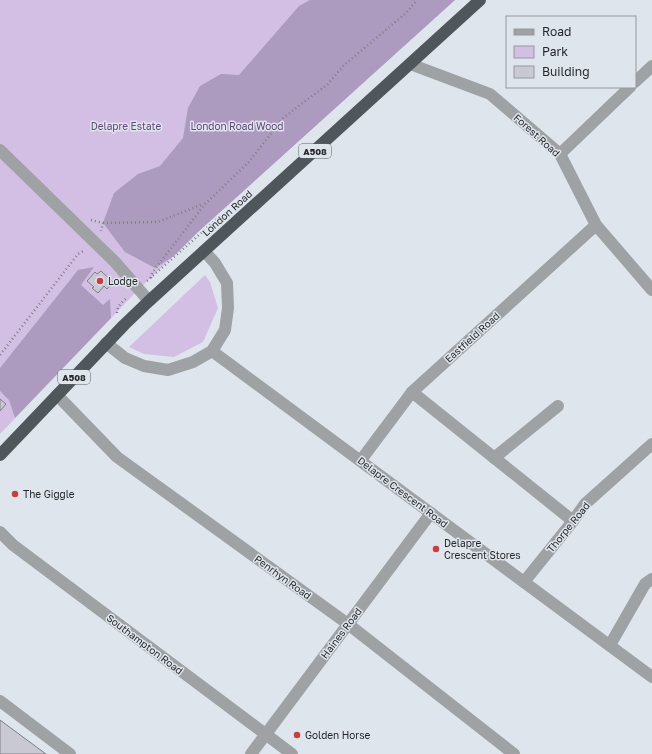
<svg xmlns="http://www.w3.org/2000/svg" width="652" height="754" font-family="'Golos Text',sans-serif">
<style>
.green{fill:#d2bfe3}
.forest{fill:#ad9abf}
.building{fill:#c9c9d3;stroke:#7f8088}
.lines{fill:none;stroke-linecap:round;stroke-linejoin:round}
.path{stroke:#7c8085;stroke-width:2.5;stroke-dasharray:1 3;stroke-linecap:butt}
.minor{stroke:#9ea2a4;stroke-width:12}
.highway{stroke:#4f575c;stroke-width:12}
.poi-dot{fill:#cb3c3f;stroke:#dfe5ed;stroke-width:1.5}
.labels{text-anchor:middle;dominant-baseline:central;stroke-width:3;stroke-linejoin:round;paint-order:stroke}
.shield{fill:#dfe5ed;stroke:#5d6064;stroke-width:1}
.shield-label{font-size:9px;font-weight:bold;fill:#25272a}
.park-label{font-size:10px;fill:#63477a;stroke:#dfe5ed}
.street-label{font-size:10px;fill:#25272a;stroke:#dfe5ed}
.poi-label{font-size:10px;fill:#25272a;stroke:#dfe5ed;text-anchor:start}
</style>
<rect width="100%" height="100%" fill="#dfe5ed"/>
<g class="green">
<path d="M0,0H455L198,232L136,292L0,434Z"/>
<path d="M205,275L210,282L218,308L203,342L174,357L144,354L129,347Z"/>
</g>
<g class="forest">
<path d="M310,0H455L198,232L174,256L155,268L125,252L103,223L114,193L138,174L160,166L183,138L188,108L200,86L221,74L239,75L299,6Z"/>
<path d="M94,267L81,285L103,305L110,299L111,318L15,418L9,400L0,391V368L78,270Z"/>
</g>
<g class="building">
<path d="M101,271L113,282L107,289L104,286L98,293L92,288L94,287L87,281L95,272L97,274Z"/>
<path d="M0,399L6,404L0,411Z"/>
<path d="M0,720L46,754H0Z"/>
</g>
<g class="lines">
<g class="path">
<path d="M91,220L103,223L101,231"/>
<path d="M103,223L158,222L203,204"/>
<path d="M151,278L152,273L205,204L249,162L283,118L328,84L343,66L406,13L417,0"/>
<path d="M147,281L217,219"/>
<path d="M117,313C117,306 123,301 128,297"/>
<path d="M0,355L78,254L85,250"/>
</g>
<g class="minor">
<path d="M410,64L490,94L560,154L596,225L652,290"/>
<path d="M635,82L652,66"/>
<path d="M0,150L115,262L149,301"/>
<path d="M560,154L630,87"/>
<path d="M106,343L125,358L144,366L168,370L193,362L212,351L225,330L228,308L227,283L215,263L204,251"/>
<path d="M212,351L652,677"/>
<path d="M412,392L573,521"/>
<path d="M57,395L117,457L348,624L514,754"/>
<path d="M494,458L558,406"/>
<path d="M361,460L412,392L596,225"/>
<path d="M0,532L13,545L292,754"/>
<path d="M524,582L573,521L585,504L652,444"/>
<path d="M610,645L645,584L652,579"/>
<path d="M0,701L70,754"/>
<path d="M251,754L431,513"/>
</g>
<path class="highway" d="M0,455L124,325L149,301L480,0"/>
</g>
<g class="poi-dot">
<circle cx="100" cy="281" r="4"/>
<circle cx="15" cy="494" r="4"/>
<circle cx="436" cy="549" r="4"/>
<circle cx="297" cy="735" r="4"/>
</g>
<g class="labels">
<g class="shield">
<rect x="299" y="144" width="32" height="14" rx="3"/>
<rect x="58" y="370" width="32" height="14" rx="3"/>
</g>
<g class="shield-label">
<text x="315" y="151">A508</text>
<text x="74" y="377">A508</text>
</g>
<g class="park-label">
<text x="126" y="126">Delapre Estate</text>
<text x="237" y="126">London Road Wood</text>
</g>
<g class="street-label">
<text transform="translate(537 135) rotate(42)">Forest Road</text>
<text transform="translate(227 213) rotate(-42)">London Road</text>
<text transform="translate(472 337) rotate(-42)">Eastfield Road</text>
<text transform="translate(403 492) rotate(37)">Delapre Crescent Road</text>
<text transform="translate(568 527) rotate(-51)">Thorpe Road</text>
<text transform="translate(283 577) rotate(36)">Penrhyn Road</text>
<text transform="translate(341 633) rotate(-53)">Haines Road</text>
<text transform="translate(145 644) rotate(37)">Southampton Road</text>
</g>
<g class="poi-label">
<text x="108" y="281">Lodge</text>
<text x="23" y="494">The Giggle</text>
<text x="444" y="543">Delapre<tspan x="444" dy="12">Crescent Stores</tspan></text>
<text x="305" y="735">Golden Horse</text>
</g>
</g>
<rect x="506" y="16" width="130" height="72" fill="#dfe5ed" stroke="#95999f"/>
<rect x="514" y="29" width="20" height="6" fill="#9ea2a4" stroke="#95999f"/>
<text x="542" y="36" font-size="12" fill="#25272a">Road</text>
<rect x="514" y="46" width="20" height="12" fill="#d2bfe3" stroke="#95999f"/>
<text x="542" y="56" font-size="12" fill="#25272a">Park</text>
<rect x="514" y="66" width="20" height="12" fill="#c9c9d3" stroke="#95999f"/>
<text x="542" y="76" font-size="12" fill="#25272a">Building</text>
</svg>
